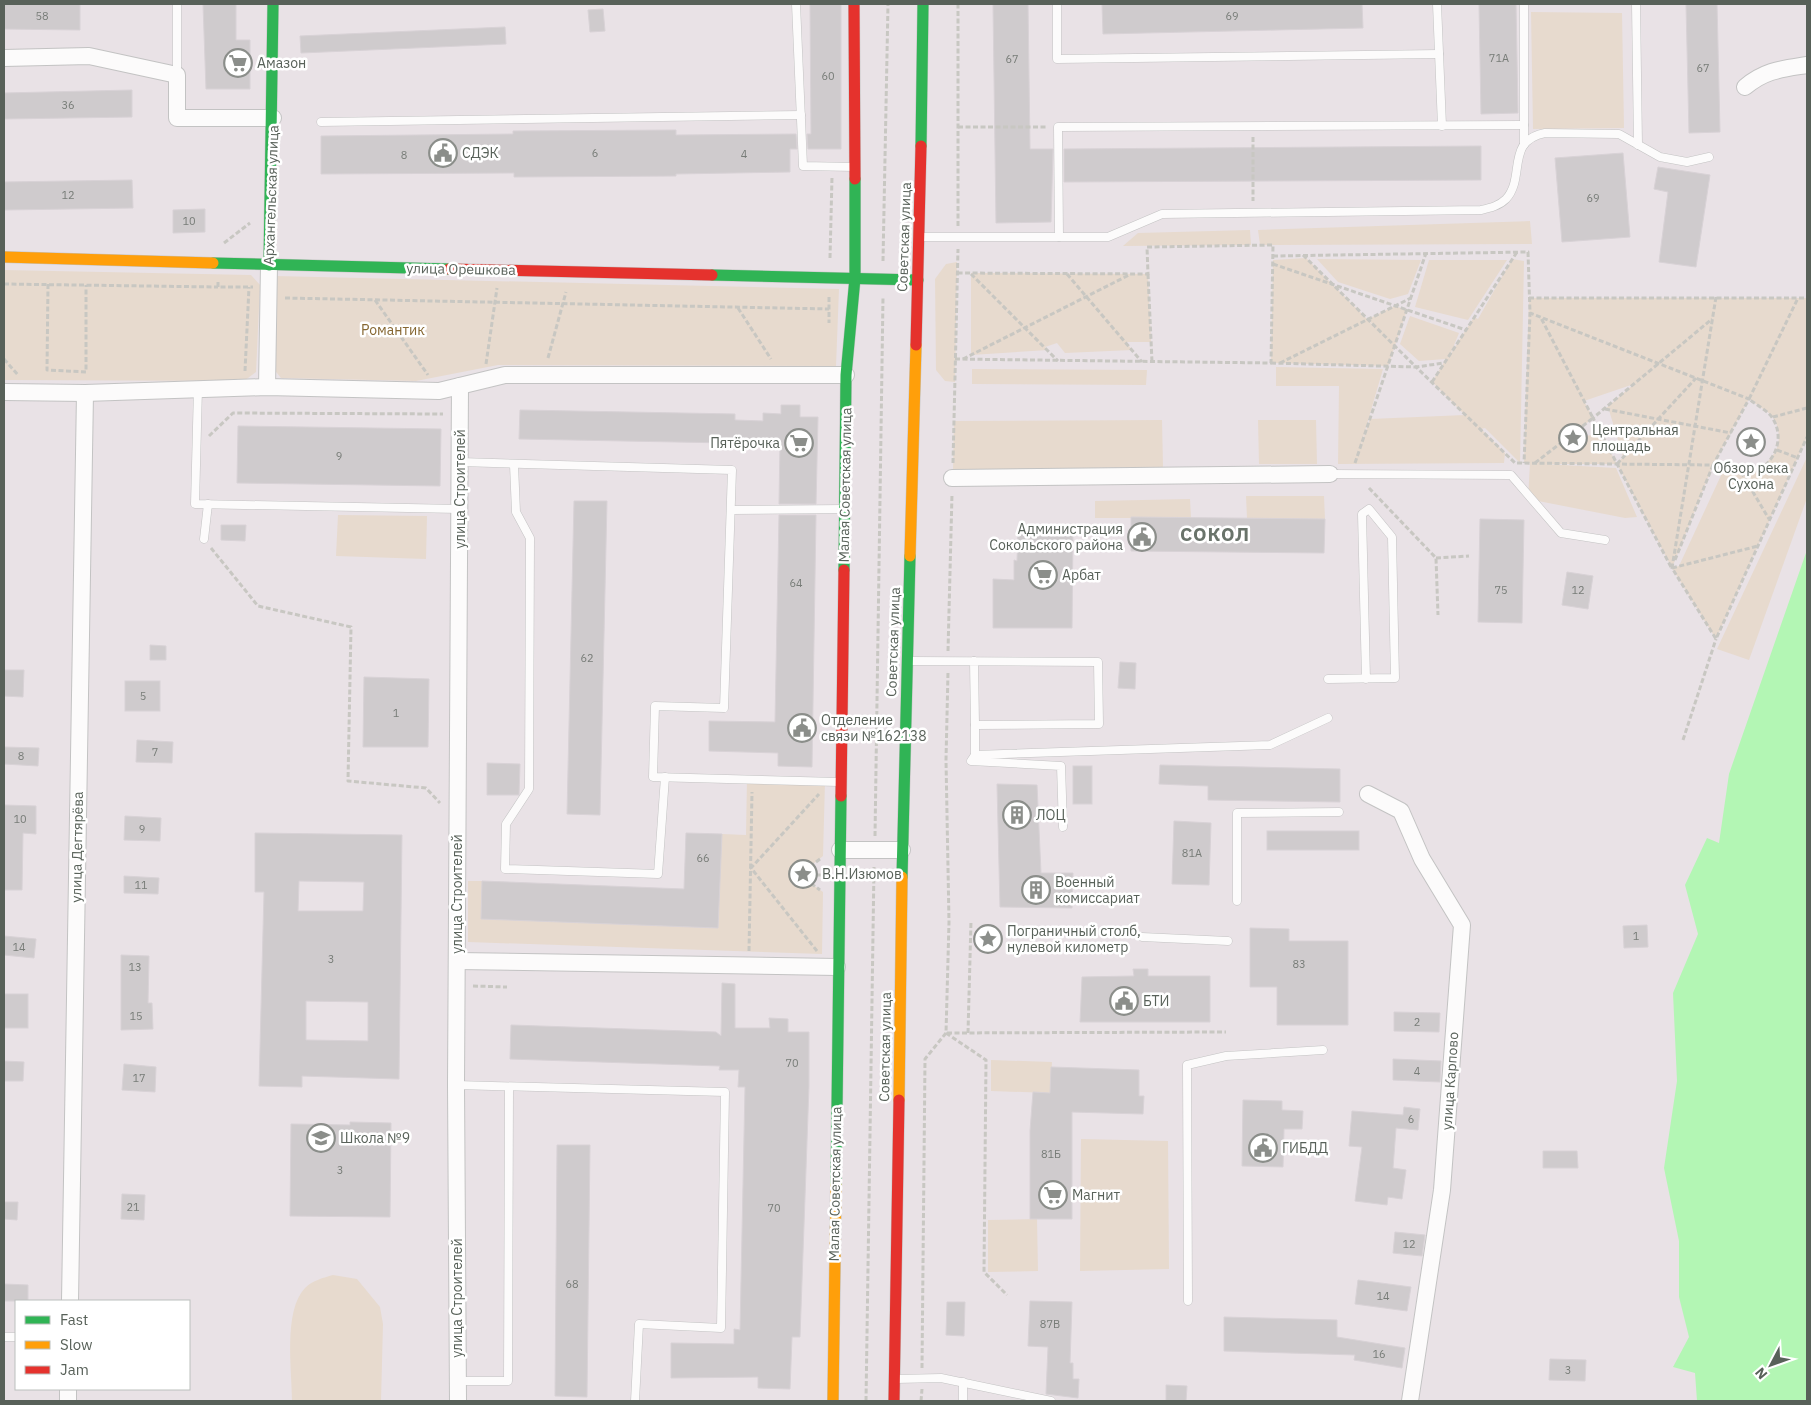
<svg xmlns="http://www.w3.org/2000/svg" width="1811" height="1405" font-family="'IBM Plex Sans',sans-serif">
<style>
.green{fill:#e7dace;fill-rule:evenodd}
.water{fill:#b3f6b4}
.building{fill:#cfcbcd;stroke:#d8d2d6;fill-rule:evenodd}
.lines{fill:none;stroke-linecap:round;stroke-linejoin:round}
.lane-casing{stroke:#c3c3c3;stroke-width:9}
.street-casing{stroke:#c3c3c3;stroke-width:18}
.fast-casing{stroke:#c3c3c2;stroke-width:12}
.slow-casing{stroke:#c3c3c2;stroke-width:12}
.jam-casing{stroke:#c3c3c2;stroke-width:12}
.path{stroke:#c8c7c2;stroke-width:3;stroke-dasharray:5 2.5;stroke-linecap:butt}
.lane{stroke:#fcfbfb;stroke-width:8}
.street{stroke:#fcfbfb;stroke-width:16}
.fast{stroke:#30b455;stroke-width:11}
.slow{stroke:#ff9f0a;stroke-width:11}
.jam{stroke:#e5322d;stroke-width:11}
.labels{text-anchor:middle;dominant-baseline:central;stroke-width:5;stroke-linejoin:round;paint-order:stroke}
.number-label{font-size:11px;fill:#777c77}
.poi-label{font-size:14px;fill:#586159;stroke:#fff;text-anchor:start}
.street-label{font-size:14px;fill:#586159;stroke:#fff}
.park-label{font-size:14px;fill:#866732;stroke:#fff}
.district-label{font-size:19px;font-weight:bold;letter-spacing:1px;fill:#69736a;stroke:#fff}
</style>
<rect width="100%" height="100%" fill="#e9e2e6"/>
<g class="green">
<path d="M1531,12L1622,13L1624,128L1533,129Z"/>
<path d="M1530,221L1532,244L1260,245L1258,230Z"/>
<path d="M1250,230L1251,245L1123,246L1138,233Z"/>
<path d="M1306,258L1377,329L1368,319L1395,306L1407,310L1388,366L1271,363L1273,260Z"/>
<path d="M1317,259L1421,260L1408,294L1390,299L1338,282Z"/>
<path d="M1512,259L1524,261L1520,463L1485,428L1481,429L1505,453L1504,463L1338,464L1339,386H1276V367L1383,369L1360,448L1370,419L1465,415L1432,382L1446,359L1419,361L1400,344L1410,316L1459,333L1450,355L1474,317L1478,319Z"/>
<path d="M1429,260H1507L1468,320L1415,307Z"/>
<path d="M957,262L955,382L945,381L936,370L935,279L946,264Z"/>
<path d="M4,270L251,275L260,285L256,372L244,381L4,380Z"/>
<path d="M971,273L1148,274L1151,342H1126L1132,350L1065,353L1057,343L1045,347L1048,350L971,355Z"/>
<path d="M275,276L839,289L836,366L498,365L416,381L281,378L273,368Z"/>
<path d="M1529,298H1807V437L1716,639L1672,568L1617,464H1545L1616,468L1637,517L1625,518L1528,499L1530,463H1524ZM1634,384L1605,409L1609,410L1623,457L1617,464L1600,433L1564,441L1593,418L1584,401ZM1749,399C1756,405 1769,411 1774,419C1792,452 1756,482 1724,469L1679,566L1672,568L1713,465Z"/>
<path d="M972,369L1147,370L1146,385L972,384Z"/>
<path d="M1162,420L1163,467L953,470L954,421Z"/>
<path d="M1258,420H1316L1317,464H1259Z"/>
<path d="M1807,457V498L1749,660L1717,649Z"/>
<path d="M1246,496H1324L1325,519L1247,518Z"/>
<path d="M1190,499L1191,518H1095V501Z"/>
<path d="M338,515L427,516L426,559L336,556Z"/>
<path d="M747,779L825,781L823,856L808,868H797L798,881L809,882L823,892L822,954L468,942V881H482L481,919L718,928L722,834L746,835Z"/>
<path d="M991,1060L1052,1062L1050,1093L991,1091Z"/>
<path d="M1081,1139L1168,1141L1169,1269L1080,1271Z"/>
<path d="M1037,1219L1038,1271L988,1272V1220Z"/>
<path d="M333,1275L357,1279L380,1307L383,1324L381,1401H292C292,1370 283,1311 305,1288C313,1280 323,1278 333,1275Z"/>
</g>
<path class="water" d="M1807,550V1401H1697L1695,1373L1673,1367L1689,1337L1679,1297V1241L1664,1168L1677,1081L1673,993L1698,934L1685,885L1707,838L1719,843L1729,774Z"/>
<g class="building">
<path d="M4,4H80V30L4,29Z"/>
<path d="M203,4H236V40H250V89H206Z"/>
<path d="M810,4H841V149H808L807,134H811Z"/>
<path d="M993,4H1028L1030,149H1053L1051,222L996,223Z"/>
<path d="M1102,4H1362L1363,28L1103,34Z"/>
<path d="M1479,4H1516L1518,113L1481,114Z"/>
<path d="M1686,4H1717L1720,132L1689,133Z"/>
<path d="M603,9L605,31L590,32L588,10Z"/>
<path d="M505,27L506,44L301,53L300,36Z"/>
<path d="M132,90V117L4,119V93Z"/>
<path d="M676,130V135L796,134L797,149H790V172L676,174V176L514,177V173L321,174V136L513,134V131Z"/>
<path d="M1481,146V180L1064,182V149Z"/>
<path d="M1623,153L1630,237L1562,242L1555,158Z"/>
<path d="M1658,167L1710,175L1696,267L1659,262L1668,192L1654,189Z"/>
<path d="M132,180L133,208L4,210V182Z"/>
<path d="M205,209V232L173,233V210Z"/>
<path d="M781,405H800V417H818L816,504H779L780,444L519,439L520,410L735,414V420L763,421V413L781,414Z"/>
<path d="M238,426L441,429L440,486L237,483Z"/>
<path d="M574,501H607L600,815L567,814Z"/>
<path d="M779,515H816L812,767L778,766V753L709,751V721L775,722Z"/>
<path d="M1131,517L1325,519L1324,553L1131,551Z"/>
<path d="M1480,519L1524,520L1522,623L1478,622Z"/>
<path d="M221,525H246L245,541L221,540Z"/>
<path d="M1018,528L1073,529L1072,628H993V579L1014,580V560L1017,561Z"/>
<path d="M1567,572L1593,576L1588,609L1562,605Z"/>
<path d="M150,645L166,646V660H150Z"/>
<path d="M1120,662L1136,663L1135,689L1118,688Z"/>
<path d="M4,670H24L23,697L4,696Z"/>
<path d="M364,677L429,679L428,747H363Z"/>
<rect x="125" y="681" width="35" height="30"/>
<path d="M137,740L173,742L172,763L136,762Z"/>
<path d="M4,747L39,748L38,766L4,764Z"/>
<path d="M487,763L520,764L519,795H487Z"/>
<path d="M1160,765L1340,769V802L1208,800V786L1159,784Z"/>
<rect x="1073" y="766" width="19" height="38"/>
<path d="M997,784L1037,785L1041,873H1073L1072,908L1000,907Z"/>
<path d="M4,805L36,806V834L23,833L22,890H4Z"/>
<path d="M125,816L161,818L160,841L124,840Z"/>
<path d="M1174,821L1211,823L1209,885L1172,884Z"/>
<rect x="1267" y="831" width="92" height="19"/>
<path d="M255,833L402,835L399,1079L302,1076V1087L259,1086L264,892H255ZM299,881L364,882L363,911H298ZM306,1001L368,1002V1041L306,1040Z"/>
<path d="M686,833L722,834L718,928L481,919L482,881L684,889Z"/>
<path d="M124,876L159,878L158,894L124,893Z"/>
<path d="M1647,925L1648,947L1624,948L1623,926Z"/>
<path d="M1250,928L1289,929V941H1348V1025H1277V987H1250Z"/>
<path d="M4,936L36,939L34,958L4,955Z"/>
<path d="M121,955L149,956L148,1003H152L153,1029L121,1030Z"/>
<path d="M1133,969H1148V976H1210V1022H1080L1082,977L1134,976Z"/>
<path d="M722,983L735,984V1028H770L769,1018L788,1019V1032H809V1086L800,1337H792L790,1389L758,1388V1377L671,1378V1343L734,1344V1329L740,1330L745,1087H738L739,1070H719L720,1066L510,1059L511,1025L716,1032L721,1036Z"/>
<rect x="4" y="994" width="24" height="34"/>
<path d="M1394,1012L1440,1013L1439,1032L1394,1031Z"/>
<path d="M1393,1059L1441,1061L1440,1082L1393,1080Z"/>
<path d="M4,1061L24,1062L23,1081H4Z"/>
<path d="M124,1064L156,1067L155,1092L122,1090Z"/>
<path d="M1051,1067L1139,1070V1096H1144L1143,1114L1072,1112V1219H1030V1131L1033,1092L1050,1093Z"/>
<path d="M1243,1100L1282,1101V1110L1303,1111L1302,1129H1284L1283,1167L1242,1166Z"/>
<path d="M1404,1107L1420,1109L1418,1130L1396,1128L1393,1168L1406,1170L1402,1199L1388,1197L1387,1205L1355,1201L1362,1147L1349,1146L1352,1111L1403,1115Z"/>
<path d="M350,1122L391,1123L390,1217L290,1216L291,1124L350,1125Z"/>
<path d="M557,1145H590L587,1397L555,1396Z"/>
<path d="M1543,1151H1577L1578,1168H1543Z"/>
<path d="M122,1194L145,1195L144,1220L121,1219Z"/>
<path d="M4,1202H18L17,1220L4,1219Z"/>
<path d="M1395,1232L1425,1235L1422,1256L1393,1253Z"/>
<path d="M1358,1280L1411,1287L1407,1311L1355,1304Z"/>
<path d="M4,1284L28,1285V1301H4Z"/>
<path d="M1030,1301L1072,1302L1070,1363H1073V1379H1079L1078,1398L1046,1394L1048,1347L1028,1346Z"/>
<path d="M947,1302H965L964,1336L946,1335Z"/>
<path d="M1224,1317L1337,1320V1337L1405,1348L1402,1368L1354,1360L1355,1355L1224,1351Z"/>
<path d="M1550,1359L1586,1360L1585,1381L1549,1380Z"/>
<path d="M1166,1385L1187,1386L1186,1401H1166Z"/>
</g>
<g class="lines">
<defs>
<g id="lane">
<path d="M177,4V75"/>
<path d="M796,4L803,166L854,167"/>
<path d="M1057,4V59L1439,54"/>
<path d="M1437,4L1442,126"/>
<path d="M1636,4L1638,145"/>
<path d="M321,122L801,115"/>
<path d="M1524,144V4"/>
<path d="M922,237H1108L1162,214L1481,210C1490,208 1499,206 1506,199C1526,177 1505,141 1545,133L1619,134L1660,157L1687,162L1709,157"/>
<path d="M1059,237L1058,127L1524,125"/>
<path d="M198,388L195,504L459,509"/>
<path d="M460,462L732,470L724,708L655,706L653,777L838,782"/>
<path d="M514,465L516,512L530,538L529,789L506,824L505,869L658,874L665,777"/>
<path d="M1330,474L1511,475L1561,533L1605,540"/>
<path d="M731,510L843,509"/>
<path d="M204,539L208,504"/>
<path d="M909,661L1098,662L1099,724L975,725L974,661"/>
<path d="M1328,679L1395,678L1392,537L1369,509L1362,514L1366,679"/>
<path d="M975,725V755L971,761L1061,766L1063,827"/>
<path d="M975,755L1270,745L1328,718"/>
<path d="M1237,901V813L1339,812"/>
<path d="M1142,937L1228,941"/>
<path d="M456,1085L725,1092L721,1328L639,1324L635,1401"/>
<path d="M1188,1301L1187,1065L1226,1056L1323,1050"/>
<path d="M4,1337H16"/>
<path d="M896,1379L941,1378L1051,1401"/>
<path d="M458,1381H508L509,1087"/>
<path d="M963,1401V1382"/>
</g>
<g id="street">
<path d="M4,58L89,56L177,75V118H273"/>
<path d="M1745,87C1765,70 1782,69 1807,65"/>
<path d="M267,387L269,265"/>
<path d="M4,392L85,393L267,387L439,391L505,375H846"/>
<path d="M952,478L1330,474"/>
<path d="M1368,794L1401,811L1422,859L1462,925L1442,1190L1410,1401"/>
<path d="M840,850H902"/>
<path d="M457,961L837,967"/>
<path d="M70,1301L85,393"/>
<path d="M68,1401V1389"/>
<path d="M458,1401L456,1085L460,386"/>
</g>
<g id="fast">
<path d="M921,146L923,4"/>
<path d="M213,263L449,269"/>
<path d="M269,265L273,4"/>
<path d="M712,275L918,280"/>
<path d="M844,570L846,375L855,278V179"/>
<path d="M902,877L910,556"/>
<path d="M836,1185L841,796"/>
</g>
<g id="slow">
<path d="M4,257L213,263"/>
<path d="M910,556L916,345"/>
<path d="M899,1100L902,877"/>
<path d="M833,1401L836,1185"/>
</g>
<g id="jam">
<path d="M854,4L855,179"/>
<path d="M449,269L712,275"/>
<path d="M916,345L921,146"/>
<path d="M841,796L844,570"/>
<path d="M894,1401L899,1100"/>
</g>
</defs>
<use href="#lane" class="lane-casing"/>
<use href="#street" class="street-casing"/>
<use href="#fast" class="fast-casing"/>
<use href="#slow" class="slow-casing"/>
<use href="#jam" class="jam-casing"/>
<g class="path">
<path d="M958,127H1047"/>
<path d="M1253,137V201"/>
<path d="M958,226V4"/>
<path d="M224,243L250,223"/>
<path d="M1303,255L1416,367L1444,363"/>
<path d="M1273,256L1528,252L1530,313L1524,463"/>
<path d="M830,258L832,177"/>
<path d="M883,261L888,4"/>
<path d="M1273,264L1466,330"/>
<path d="M971,274L1058,361"/>
<path d="M1067,274L1142,362"/>
<path d="M1148,274L1152,362"/>
<path d="M218,282V287H253"/>
<path d="M4,284L218,287"/>
<path d="M48,284L47,370L86,372V285"/>
<path d="M829,297V323"/>
<path d="M1716,297L1672,568L1716,639L1807,437"/>
<path d="M285,298L829,309"/>
<path d="M1529,298H1807"/>
<path d="M375,300L428,375"/>
<path d="M738,308L771,359"/>
<path d="M548,358L566,292"/>
<path d="M4,359L18,375"/>
<path d="M955,359L1271,363L1273,245L1147,247L1148,274L957,273"/>
<path d="M963,359L1129,275"/>
<path d="M1271,363L1416,367L1515,463L1713,465L1749,399L1530,313"/>
<path d="M1280,363L1411,298"/>
<path d="M486,364L497,288"/>
<path d="M245,371L249,287"/>
<path d="M1432,382L1517,252"/>
<path d="M1605,409L1731,433"/>
<path d="M1773,417L1807,408"/>
<path d="M209,436L233,413L443,414"/>
<path d="M1777,450L1798,458"/>
<path d="M953,463L958,249"/>
<path d="M1355,463L1426,253"/>
<path d="M1535,463L1593,418L1541,318"/>
<path d="M1617,464L1696,378"/>
<path d="M1741,472L1769,519"/>
<path d="M1369,488L1436,558L1438,615"/>
<path d="M211,548L258,606L351,627L348,781L426,788L440,803"/>
<path d="M1436,558L1469,556"/>
<path d="M1675,560L1713,465C1725,469 1735,474 1748,473C1773,469 1786,440 1773,419C1769,411 1756,405 1749,399L1798,298"/>
<path d="M1671,567L1593,418L1712,319"/>
<path d="M1672,568L1758,546"/>
<path d="M948,651L952,494"/>
<path d="M1683,740L1716,639"/>
<path d="M875,836L883,297"/>
<path d="M820,859L808,868H797L798,881L809,882L820,890"/>
<path d="M809,875H821"/>
<path d="M749,951L752,792"/>
<path d="M817,951L751,868L819,794"/>
<path d="M473,986L507,987"/>
<path d="M946,1033L986,1060L984,1272L1007,1295"/>
<path d="M947,1033L1226,1032"/>
<path d="M968,1033L971,921"/>
<path d="M922,1368L925,1059L946,1033L949,922L946,760L948,672"/>
<path d="M866,1401L874,867"/>
<path d="M921,1401L922,1389"/>
</g>
<use href="#lane" class="lane"/>
<use href="#street" class="street"/>
<use href="#fast" class="fast"/>
<use href="#slow" class="slow"/>
<use href="#jam" class="jam"/>
</g>
<defs>
<symbol id="supermarket-ring" viewBox="-11 -11 22 22"><circle r="9.5" fill="#fff" stroke="#8b8e8a" stroke-width="1.5"/><path d="M-6-5.5h2.5l.6 2H6L4.5 2H-2.5L-4.4-4H-6ZM-1.5 3.2a1.3 1.3 0 1 0 .1 0ZM3 3.2a1.3 1.3 0 1 0 .1 0Z" fill="#8b8e8a"/></symbol>
<symbol id="civic-ring" viewBox="-11 -11 22 22"><circle r="9.5" fill="#fff" stroke="#8b8e8a" stroke-width="1.5"/><path d="M-.6-6.5H3V-4.5H.6V-3L4-1V1h2V6H-6V1h2V-1L-.6-3ZM-1.2 2.5V6h2.4V2.5Z" fill="#8b8e8a"/></symbol>
<symbol id="sight-ring" viewBox="-11 -11 22 22"><circle r="9.5" fill="#fff" stroke="#8b8e8a" stroke-width="1.5"/><path d="M0-6L1.8-2.2L6-1.7L2.9 1.2L3.7 5.4L0 3.3L-3.7 5.4L-2.9 1.2L-6-1.7L-1.8-2.2Z" fill="#8b8e8a"/></symbol>
<symbol id="building-ring" viewBox="-11 -11 22 22"><circle r="9.5" fill="#fff" stroke="#8b8e8a" stroke-width="1.5"/><path d="M-4-6H4V6H1V3H-1V6H-4ZM-2.5-4.3h1.7v1.8h-1.7ZM.8-4.3h1.7v1.8H.8ZM-2.5-1h1.7V.8h-1.7ZM.8-1h1.7V.8H.8Z" fill="#8b8e8a"/></symbol>
<symbol id="school-ring" viewBox="-11 -11 22 22"><circle r="9.5" fill="#fff" stroke="#8b8e8a" stroke-width="1.5"/><path d="M0-5L7-2L0 1L-7-2ZM-4 1L0 2.5L4 1V4Q0 6-4 4Z" fill="#8b8e8a"/></symbol>
</defs>
<g fill-rule="evenodd">
<use href="#supermarket-ring" x="222" y="47" width="32" height="32"/>
<use href="#civic-ring" x="427" y="137" width="32" height="32"/>
<use href="#sight-ring" x="1557" y="422" width="32" height="32"/>
<use href="#sight-ring" x="1735" y="426" width="32" height="32"/>
<use href="#supermarket-ring" x="783" y="427" width="32" height="32"/>
<use href="#civic-ring" x="1126" y="521" width="32" height="32"/>
<use href="#supermarket-ring" x="1027" y="559" width="32" height="32"/>
<use href="#civic-ring" x="786" y="712" width="32" height="32"/>
<use href="#building-ring" x="1001" y="799" width="32" height="32"/>
<use href="#sight-ring" x="787" y="858" width="32" height="32"/>
<use href="#building-ring" x="1020" y="874" width="32" height="32"/>
<use href="#sight-ring" x="972" y="923" width="32" height="32"/>
<use href="#civic-ring" x="1108" y="985" width="32" height="32"/>
<use href="#school-ring" x="305" y="1122" width="32" height="32"/>
<use href="#civic-ring" x="1247" y="1132" width="32" height="32"/>
<use href="#supermarket-ring" x="1037" y="1179" width="32" height="32"/>
</g>
<g class="labels">
<g class="number-label">
<text x="42" y="16">58</text>
<text x="1232" y="16">69</text>
<text x="1499" y="58">71А</text>
<text x="1012" y="59">67</text>
<text x="1703" y="68">67</text>
<text x="828" y="76">60</text>
<text x="68" y="105">36</text>
<text x="595" y="153">6</text>
<text x="744" y="154">4</text>
<text x="404" y="155">8</text>
<text x="68" y="195">12</text>
<text x="1593" y="198">69</text>
<text x="189" y="221">10</text>
<text x="339" y="456">9</text>
<text x="796" y="583">64</text>
<text x="1501" y="590">75</text>
<text x="1578" y="590">12</text>
<text x="587" y="658">62</text>
<text x="143" y="696">5</text>
<text x="396" y="713">1</text>
<text x="155" y="752">7</text>
<text x="21" y="756">8</text>
<text x="20" y="819">10</text>
<text x="142" y="829">9</text>
<text x="1192" y="853">81А</text>
<text x="703" y="858">66</text>
<text x="141" y="885">11</text>
<text x="1636" y="936">1</text>
<text x="19" y="947">14</text>
<text x="331" y="959">3</text>
<text x="1299" y="964">83</text>
<text x="135" y="967">13</text>
<text x="136" y="1016">15</text>
<text x="1417" y="1022">2</text>
<text x="792" y="1063">70</text>
<text x="1417" y="1071">4</text>
<text x="139" y="1078">17</text>
<text x="1411" y="1119">6</text>
<text x="1051" y="1154">81Б</text>
<text x="340" y="1170">3</text>
<text x="133" y="1207">21</text>
<text x="774" y="1208">70</text>
<text x="1409" y="1244">12</text>
<text x="572" y="1284">68</text>
<text x="1383" y="1296">14</text>
<text x="1050" y="1324">87В</text>
<text x="1379" y="1354">16</text>
<text x="1568" y="1370">3</text>
</g>
<g class="poi-label">
<text x="257" y="63">Амазон</text>
<text x="462" y="153">СДЭК</text>
<text x="1592" y="430">Центральная<tspan x="1592" dy="16">площадь</tspan></text>
<text x="780" y="443" text-anchor="end">Пятёрочка</text>
<text x="1751" y="468" text-anchor="middle">Обзор река<tspan x="1751" dy="16">Сухона</tspan></text>
<text x="1123" y="529" text-anchor="end">Администрация<tspan x="1123" dy="16">Сокольского района</tspan></text>
<text x="1062" y="575">Арбат</text>
<text x="821" y="720">Отделение<tspan x="821" dy="16">связи №162138</tspan></text>
<text x="1036" y="815">ЛОЦ</text>
<text x="822" y="874">В.Н.Изюмов</text>
<text x="1055" y="882">Военный<tspan x="1055" dy="16">комиссариат</tspan></text>
<text x="1007" y="931">Пограничный столб,<tspan x="1007" dy="16">нулевой километр</tspan></text>
<text x="1143" y="1001">БТИ</text>
<text x="340" y="1138">Школа №9</text>
<text x="1282" y="1148">ГИБДД</text>
<text x="1072" y="1195">Магнит</text>
</g>
<g class="street-label">
<text transform="translate(271 195) rotate(-88)">Архангельская улица</text>
<text transform="translate(904 237) rotate(-88)">Советская улица</text>
<text transform="translate(461 269) rotate(1)">улица Орешкова</text>
<text transform="translate(845 485) rotate(-89)">Малая Советская улица</text>
<text transform="translate(460 489) rotate(-90)">улица Строителей</text>
<text transform="translate(893 642) rotate(-88)">Советская улица</text>
<text transform="translate(77 847) rotate(-89)">улица Дегтярёва</text>
<text transform="translate(457 894) rotate(-90)">улица Строителей</text>
<text transform="translate(885 1047) rotate(-89)">Советская улица</text>
<text transform="translate(1450 1081) rotate(-86)">улица Карпово</text>
<text transform="translate(835 1184) rotate(-89)">Малая Советская улица</text>
<text transform="translate(457 1298) rotate(-90)">улица Строителей</text>
</g>
<g class="park-label">
<text x="393" y="330">Романтик</text>
</g>
<g class="district-label">
<text x="1215" y="534">СОКОЛ</text>
</g>
</g>
<rect width="1811" height="1405" fill="none" stroke="#586159" stroke-width="10"/>
<rect x="15" y="1300" width="175" height="90" fill="#ffffff" stroke="#bcc0bd"/>
<rect x="25" y="1316" width="25" height="8" fill="#30b455" stroke="#bcc0bd"/>
<text x="60" y="1325" font-size="15" fill="#586159">Fast</text>
<rect x="25" y="1341" width="25" height="8" fill="#ff9f0a" stroke="#bcc0bd"/>
<text x="60" y="1350" font-size="15" fill="#586159">Slow</text>
<rect x="25" y="1366" width="25" height="8" fill="#e5322d" stroke="#bcc0bd"/>
<text x="60" y="1375" font-size="15" fill="#586159">Jam</text>
<g transform="translate(1771 1365) rotate(229)" stroke="#ffffff" stroke-width="4" paint-order="stroke">
<path d="M0-4L9 19L0 12L-9 19Z" fill="#586159"/>
<text y="-8" font-size="14" font-weight="bold" text-anchor="middle" fill="#586159">N</text>
</g>
</svg>
